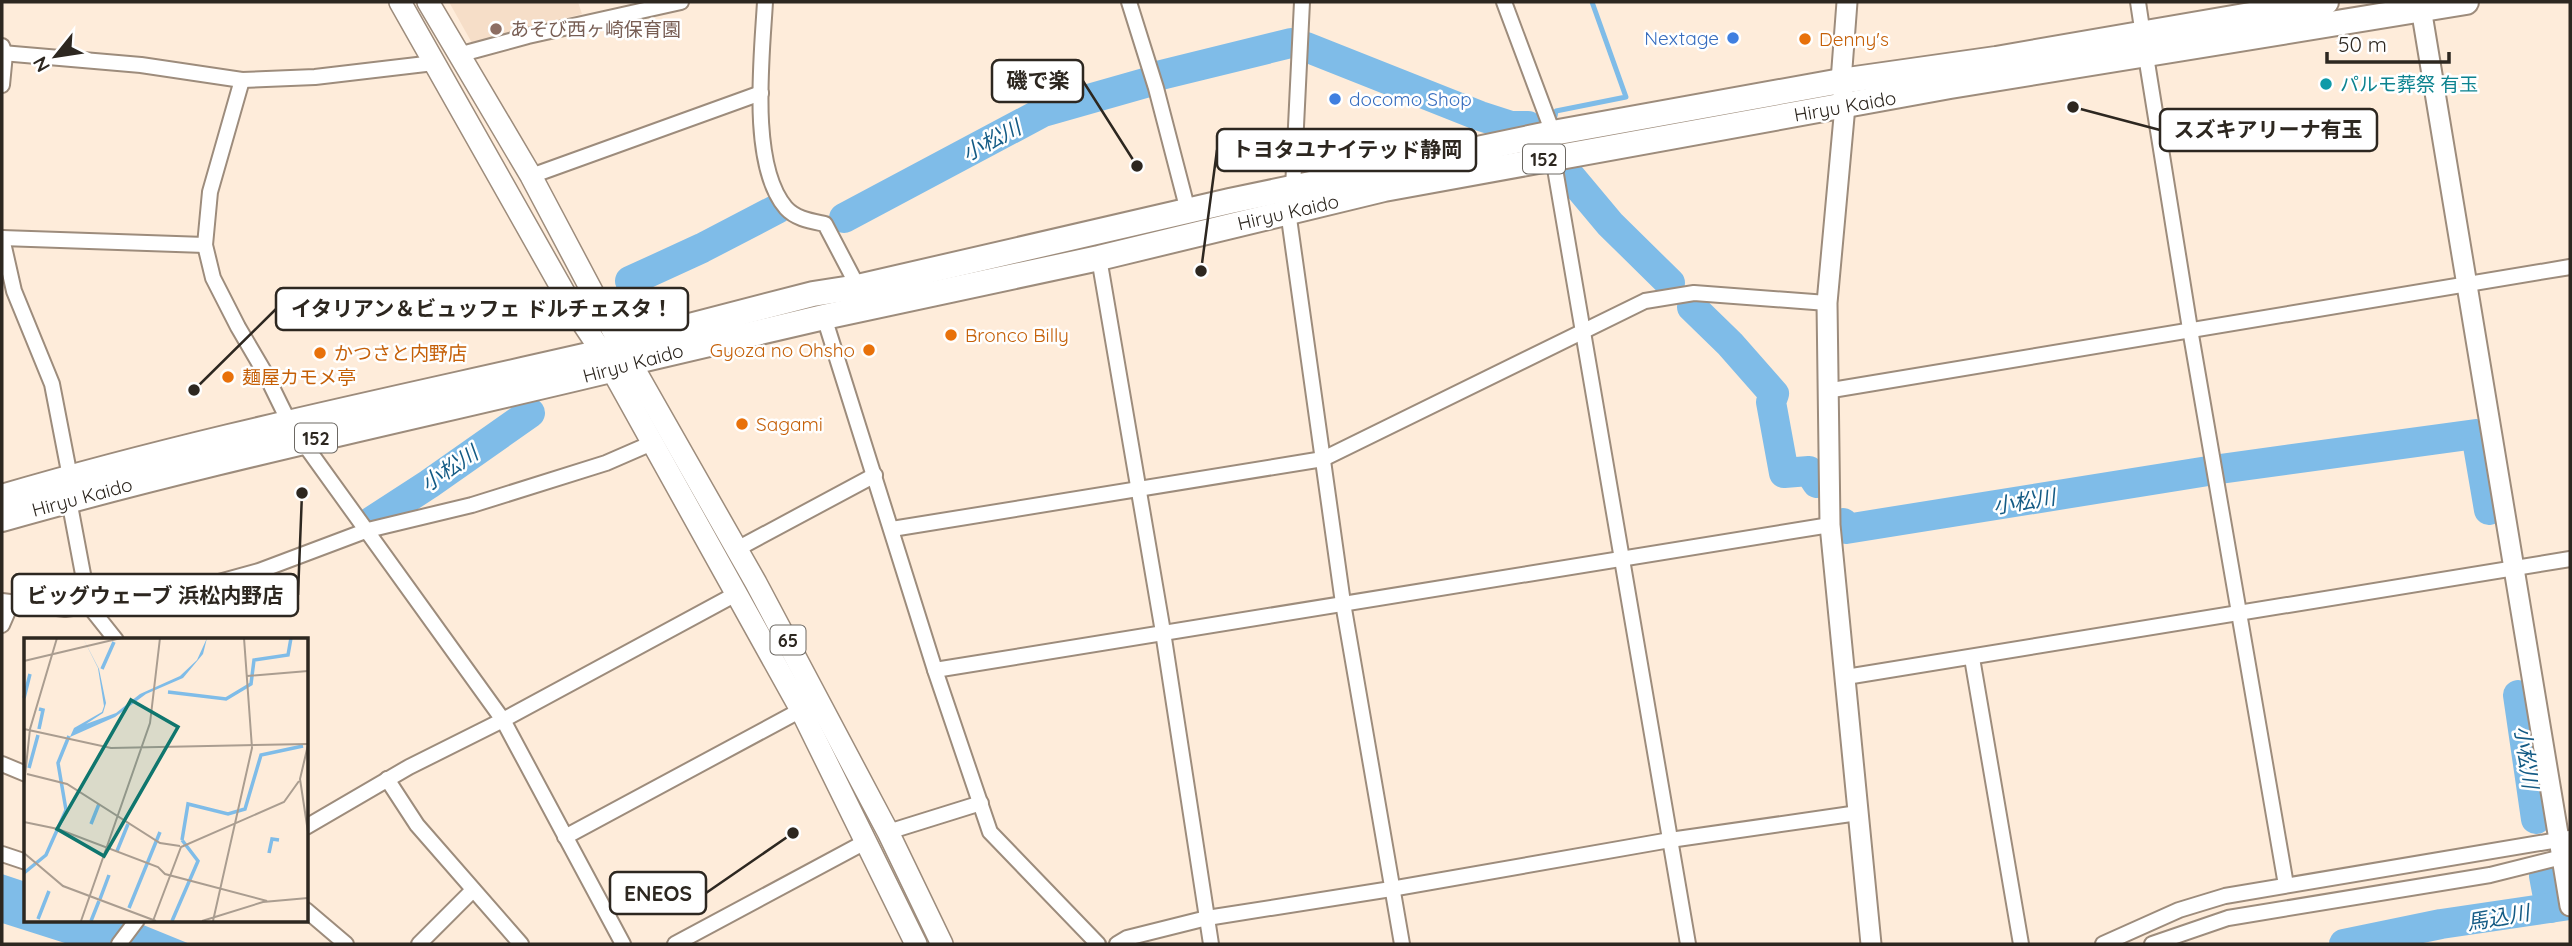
<svg xmlns="http://www.w3.org/2000/svg" width="2572" height="946" font-family="Quicksand,'Noto Sans JP',sans-serif">
<style>
.built{fill:#f6dec8}
.water{fill:#7fbce8}
.lines{fill:none;stroke-linecap:round;stroke-linejoin:round}
.stream{stroke:#7fbce8;stroke-width:5}
.river{stroke:#7fbce8;stroke-width:30}
.street-casing{stroke:#9d8c7c;stroke-width:18}
.secondary-casing{stroke:#9d8c7c;stroke-width:23}
.primary-casing{stroke:#9d8c7c;stroke-width:24}
.highway-casing{stroke:#9d8c7c;stroke-width:28}
.street{stroke:#fff;stroke-width:14}
.secondary{stroke:#fff;stroke-width:19}
.primary{stroke:#fff;stroke-width:21}
.highway{stroke:#fff;stroke-width:24}
.education-dot{fill:#8d6e63;stroke:#fff;stroke-width:2.5}
.shop-dot{fill:#3f7fe0;stroke:#fff;stroke-width:2.5}
.food-dot{fill:#e8710a;stroke:#fff;stroke-width:2.5}
.culture-dot{fill:#0f9aa8;stroke:#fff;stroke-width:2.5}
.labels{text-anchor:middle;dominant-baseline:central;stroke-width:5;stroke-linejoin:round;paint-order:stroke}
.shield{fill:#fff;stroke:#6c6863;stroke-width:2}
.shield-label{font-size:18px;font-weight:bold;fill:#2d2720}
.education-label{font-size:19px;fill:#785e54;stroke:#fff;text-anchor:start}
.shop-label{font-size:19px;fill:#366cbe;stroke:#fff;text-anchor:end}
.food-label{font-size:19px;fill:#c56008;stroke:#fff;text-anchor:start}
.culture-label{font-size:19px;fill:#0d838f;stroke:#fff;text-anchor:start}
.street-label{font-size:19px;fill:#2d2720;stroke:#fff}
.water-label{font-size:21px;font-style:italic;fill:#145b85;stroke:#fff}
.inset-river{fill:none;stroke:#7fbce8;stroke-width:3.5}
.inset-road{fill:none;stroke:#aa9d90;stroke-width:2}
.view{fill:#0f766e;fill-opacity:0.15;stroke:#0f766e;stroke-width:3.5}
.inset-edge{fill:none;stroke:#2d2720;stroke-width:3.5}
.leader{fill:none;stroke:#2d2720;stroke-width:2.5}
.callout-dot{fill:#2d2720;stroke:#fff;stroke-width:2.5}
.callout{fill:#fff;stroke:#2d2720;stroke-width:2.5}
.callout-label{font-size:21px;text-anchor:middle;font-weight:bold;fill:#2d2720}
</style>
<rect width="100%" height="100%" fill="#feecda"/>
<path class="built" d="M449,2H578L582,14L472,43Z"/>
<path class="water" d="M2,874L26,882V920H131L190,944H68L2,923Z"/>
<g class="lines">
<path class="stream" d="M1554,121L1556,111L1626,97L1592,2"/>
<g class="river">
<path d="M1306,47L1480,116L1511,126H1528"/>
<path d="M1157,76L1291,43"/>
<path d="M1569,175L1610,224L1670,283"/>
<path d="M844,218L1043,112L1145,83"/>
<path d="M630,281L702,248L777,209"/>
<path d="M1692,307L1730,344L1774,394L1771,402L1784,473L1809,471L1817,483"/>
<path d="M2220,469L2476,434L2489,510"/>
<path d="M369,523L429,484L530,413"/>
<path d="M1843,523L1846,529L2208,471"/>
<path d="M2518,695L2536,819"/>
<path d="M2544,876L2550,908"/>
<path d="M2344,944L2441,924L2570,905"/>
</g>
<defs>
<g id="street">
<path d="M765,2C762,56 749,165 786,208C796,219 811,221 825,224L858,287"/>
<path d="M1129,2L1156,88L1188,211"/>
<path d="M1504,2L1553,133"/>
<path d="M2138,2L2143,35"/>
<path d="M2,53L141,65L242,80L315,77L434,63"/>
<path d="M458,55L528,36L681,2"/>
<path d="M2146,56L2190,329L2286,885"/>
<path d="M242,80L210,192L205,245L213,278L238,327L265,373L289,422"/>
<path d="M2,85L5,54L2,46"/>
<path d="M1553,157L1688,944"/>
<path d="M531,176L761,93"/>
<path d="M1293,188L1302,2"/>
<path d="M1288,211L1343,603L1402,944"/>
<path d="M2,238L14,291L52,384L70,477"/>
<path d="M2,238L205,245"/>
<path d="M1099,258L1163,632L1211,944"/>
<path d="M824,317L935,670L990,832L1098,944"/>
<path d="M1826,391L2570,267"/>
<path d="M302,441L503,720L623,944"/>
<path d="M69,500L89,606L116,640"/>
<path d="M892,529L1323,459L1645,301L1694,293L1827,303"/>
<path d="M737,549L875,475"/>
<path d="M2,601L65,609L179,593L259,571L368,530L472,505L606,463L652,443"/>
<path d="M2,625L12,602"/>
<path d="M1972,658L2021,944"/>
<path d="M935,670L1830,525"/>
<path d="M1846,677L2570,559"/>
<path d="M2,764L26,774"/>
<path d="M387,779L417,825L521,944"/>
<path d="M306,827L409,767L503,720L736,594"/>
<path d="M888,832L981,803"/>
<path d="M565,837L801,710"/>
<path d="M2,854L26,862"/>
<path d="M306,910L346,944"/>
<path d="M119,944L137,920"/>
<path d="M419,944L473,890"/>
<path d="M675,944L867,841"/>
<path d="M1117,944L1127,938L1207,918L1391,889L1670,840L1858,813"/>
<path d="M2103,944L2179,910L2225,896L2570,838"/>
<path d="M2152,944L2228,918L2490,875L2562,857"/>
</g>
<g id="secondary">
<path d="M1847,2L1841,81L1845,106L1827,303L1830,525L1871,944"/>
<path d="M2420,2L2570,906"/>
</g>
<g id="primary">
<path d="M400,2L574,310L602,352L801,710L916,944"/>
<path d="M428,2L531,176L620,344L756,583L888,832L942,944"/>
</g>
<g id="highway">
<path d="M2,497C199,439 402,398 602,352L620,344L813,294L858,287L1230,201L1553,133L1841,81L1996,59L2326,2"/>
<path d="M2,519C203,462 407,419 611,370L632,362L824,317L1099,258L1384,189L1950,86L2466,2"/>
</g>
</defs>
<use href="#street" class="street-casing"/>
<use href="#secondary" class="secondary-casing"/>
<use href="#primary" class="primary-casing"/>
<use href="#highway" class="highway-casing"/>
<use href="#street" class="street"/>
<use href="#secondary" class="secondary"/>
<use href="#primary" class="primary"/>
<use href="#highway" class="highway"/>
</g>
<circle class="education-dot" cx="496" cy="29" r="7"/>
<g class="shop-dot">
<circle cx="1733" cy="38" r="7"/>
<circle cx="1335" cy="99" r="7"/>
</g>
<g class="food-dot">
<circle cx="1805" cy="39" r="7"/>
<circle cx="951" cy="335" r="7"/>
<circle cx="869" cy="350" r="7"/>
<circle cx="320" cy="353" r="7"/>
<circle cx="228" cy="377" r="7"/>
<circle cx="742" cy="424" r="7"/>
</g>
<circle class="culture-dot" cx="2326" cy="84" r="7"/>
<g class="labels">
<g class="shield">
<rect x="1523" y="144.5" width="42" height="29" rx="5"/>
<rect x="295" y="423.5" width="42" height="29" rx="5"/>
<rect x="770.5" y="625.5" width="35" height="29" rx="5"/>
</g>
<g class="shield-label">
<text x="1544" y="159">152</text>
<text x="316" y="438">152</text>
<text x="788" y="640">65</text>
</g>
<g class="education-label">
<text x="510" y="29">あそび西ヶ崎保育園</text>
</g>
<g class="shop-label">
<text x="1719" y="38">Nextage</text>
<text x="1349" y="99" text-anchor="start">docomo Shop</text>
</g>
<g class="food-label">
<text x="1819" y="39">Denny's</text>
<text x="965" y="335">Bronco Billy</text>
<text x="855" y="350" text-anchor="end">Gyoza no Ohsho</text>
<text x="334" y="353">かつさと内野店</text>
<text x="242" y="377">麺屋カモメ亭</text>
<text x="756" y="424">Sagami</text>
</g>
<g class="culture-label">
<text x="2340" y="84">パルモ葬祭 有玉</text>
</g>
<g class="street-label">
<text transform="translate(1845 106) rotate(-10)">Hiryu Kaido</text>
<text transform="translate(1288 212) rotate(-13)">Hiryu Kaido</text>
<text transform="translate(633 363) rotate(-15)">Hiryu Kaido</text>
<text transform="translate(82 497) rotate(-15)">Hiryu Kaido</text>
</g>
<g class="water-label">
<text transform="translate(991 140) rotate(-28)">小松川</text>
<text transform="translate(449 468) rotate(-34)">小松川</text>
<text transform="translate(2024 501) rotate(-9)">小松川</text>
<text transform="translate(2527 757) rotate(82)">小松川</text>
<text transform="translate(2498 917) rotate(-10)">馬込川</text>
</g>
</g>
<g transform="translate(24 638)">
<rect width="284" height="284" fill="#feecda"/>
<path d="M59,0L75,31L82,65L79,75L62,86L92,75L116,56L156,38L173,22L183,0L179,16L159,40L122,56L91,79L46,99L50,90L78,74L80,68L74,30Z" fill="#7fbce8"/>
<path class="inset-river" d="M78,31L90,4M144,54L202,61L227,46L230,22L264,17L267,0M0,60L6,36M15,91L19,72L15,71M5,130L14,97M67,186L75,166M158,202L164,166L204,176L221,171L237,117L279,108M93,213L104,186M245,215L248,201L255,202M0,235L22,217L42,172L34,125L45,98M76,261L85,237M105,270L136,194M14,281L25,253M67,283L75,263M148,283L174,223L158,202"/>
<path class="inset-road" d="M0,23L97,0M223,38L284,33M0,91L87,110L284,106M284,107L276,141L284,194M3,136L43,146L136,205L156,208M0,147L6,91L33,0M0,184L34,191L134,229L141,236L243,263M0,215L39,248L132,283M57,283L126,85L136,0M129,283L157,209L260,164L275,143M178,283L239,264L284,260M189,283L228,110L220,0"/>
<path class="view" d="M107,62L154,89L80,218L33,191Z"/>
<rect width="284" height="284" class="inset-edge"/>
</g>
<path class="leader" d="M1137 166L1083 81M2073 107L2160 130M1201 271L1217 150M194 390L276 309M302 493L298 595M793 833L706 893"/>
<g class="callout-dot">
<circle cx="1137" cy="166" r="7"/>
<circle cx="2073" cy="107" r="7"/>
<circle cx="1201" cy="271" r="7"/>
<circle cx="194" cy="390" r="7"/>
<circle cx="302" cy="493" r="7"/>
<circle cx="793" cy="833" r="7"/>
</g>
<g class="callout">
<rect x="992" y="60" width="91" height="42" rx="7"/>
<rect x="2160" y="109" width="217" height="42" rx="7"/>
<rect x="1217" y="129" width="259" height="42" rx="7"/>
<rect x="276" y="288" width="412" height="42" rx="7"/>
<rect x="12" y="574" width="286" height="42" rx="7"/>
<rect x="610" y="872" width="96" height="42" rx="7"/>
</g>
<g class="callout-label">
<text x="1038" y="88">磯で楽</text>
<text x="2268" y="137">スズキアリーナ有玉</text>
<text x="1347" y="157">トヨタユナイテッド静岡</text>
<text x="482" y="316">イタリアン＆ビュッフェ ドルチェスタ！</text>
<text x="155" y="603">ビッグウェーブ 浜松内野店</text>
<text x="658" y="901">ENEOS</text>
</g>
<rect width="2572" height="946" fill="none" stroke="#2d2720" stroke-width="7"/>
<g transform="translate(56 56) rotate(240)" stroke="#ffffff" stroke-width="5" paint-order="stroke">
<path d="M0-5L12 26L0 18L-12 26Z" fill="#2d2720"/>
<text y="-10" font-size="19" font-weight="bold" text-anchor="middle" fill="#2d2720">N</text>
</g>
<path d="M2327 52v10h122v-10" fill="none" stroke="#2d2720" stroke-width="3.5"/>
<text x="2338" y="52" font-size="21" fill="#2d2720" stroke="#ffffff" stroke-width="5" paint-order="stroke">50 m</text>
</svg>
